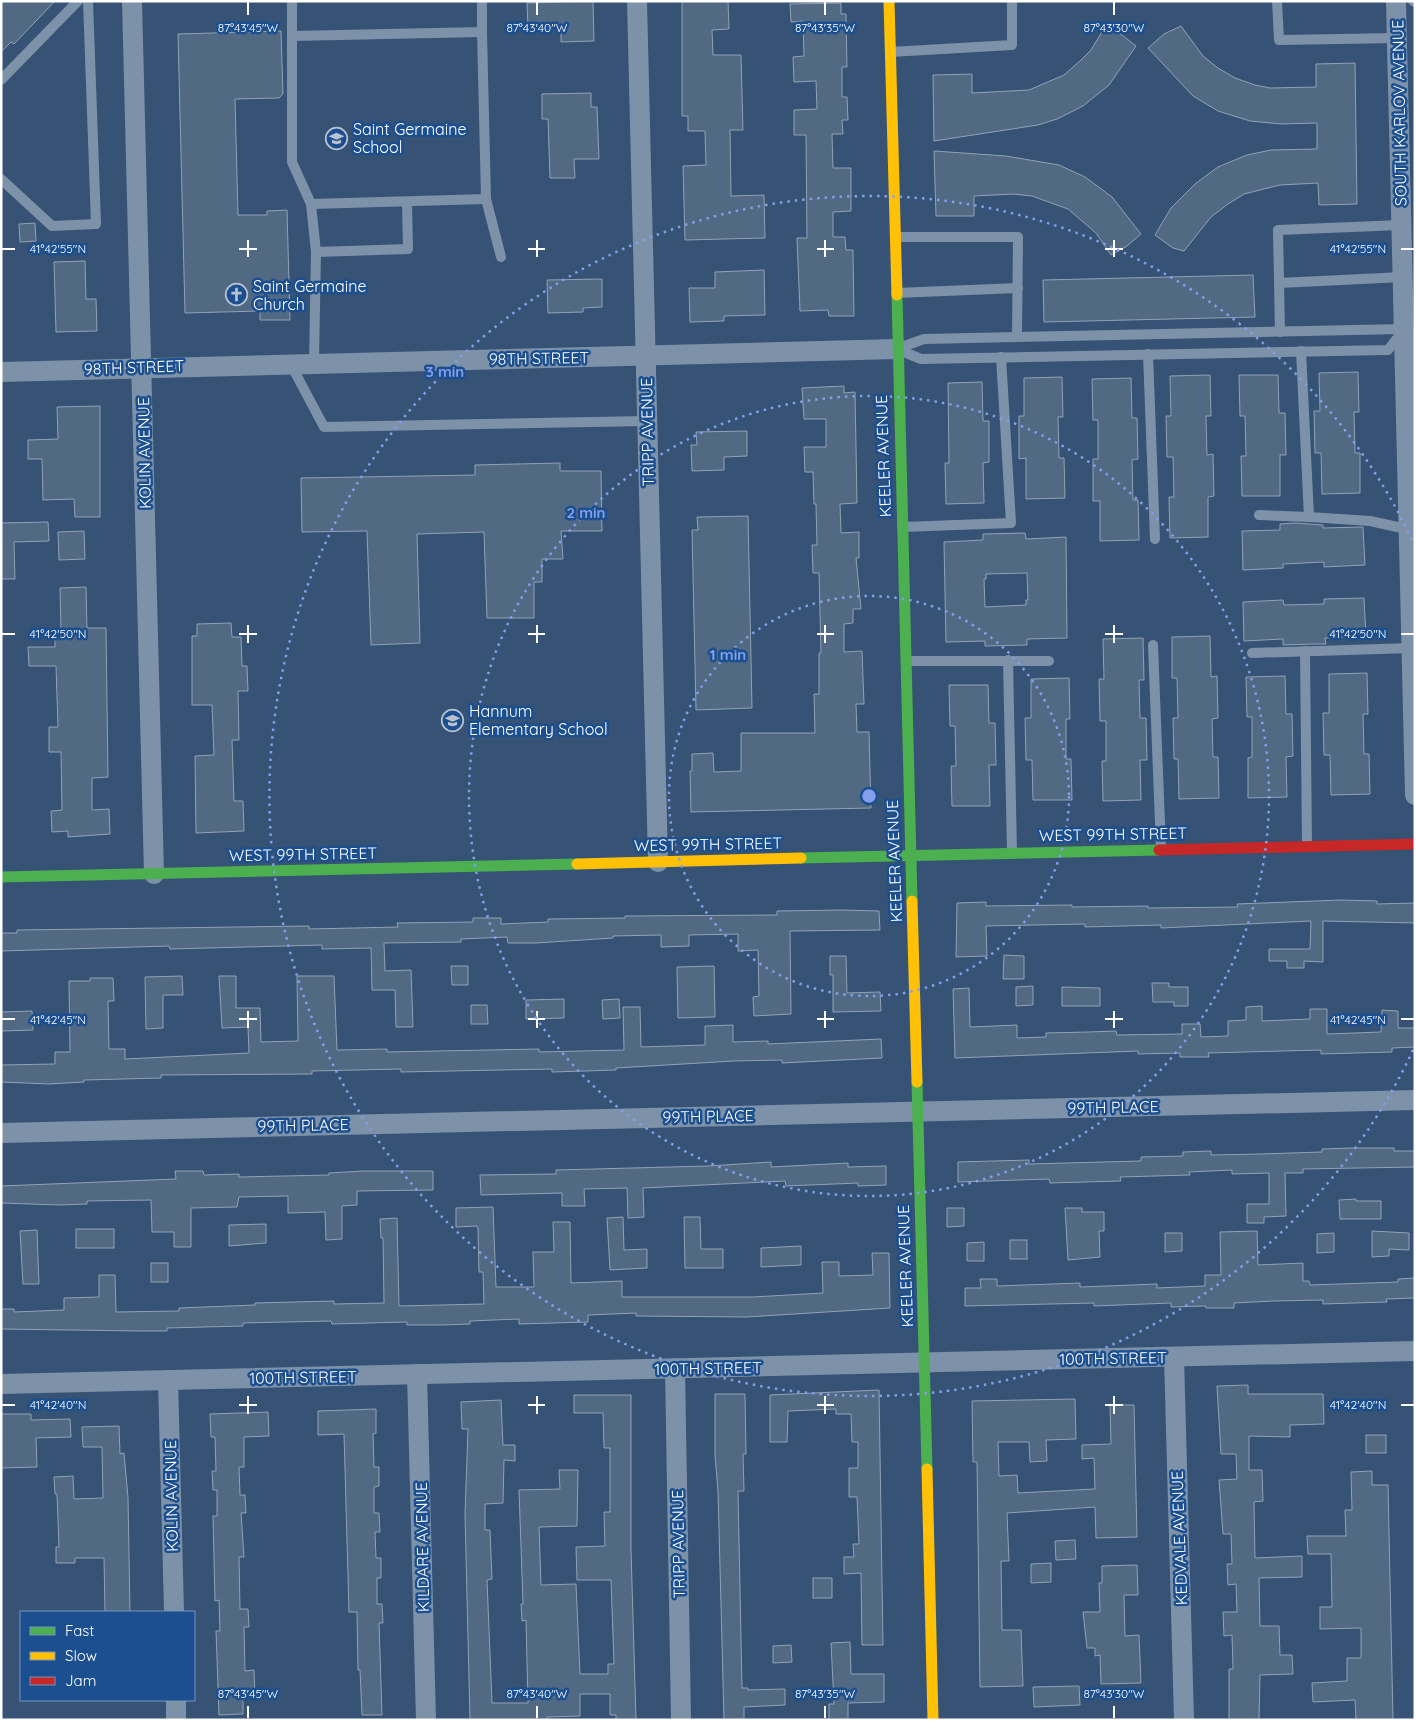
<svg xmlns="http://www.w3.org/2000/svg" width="1416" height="1721" font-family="Quicksand,sans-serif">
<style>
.building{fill:#526984;stroke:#92a2b6;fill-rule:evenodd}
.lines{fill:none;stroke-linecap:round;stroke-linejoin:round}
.lane{stroke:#7d92a8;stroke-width:10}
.street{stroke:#7d92a8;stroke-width:20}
.fast{stroke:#4caf50;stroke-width:11}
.slow{stroke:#ffc107;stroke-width:11}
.jam{stroke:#c62828;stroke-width:11}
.ticks{fill:none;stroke:#fff;stroke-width:2}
.ring{fill:none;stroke:#839eea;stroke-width:2.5;stroke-dasharray:2.5 5}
.labels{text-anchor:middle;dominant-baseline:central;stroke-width:5;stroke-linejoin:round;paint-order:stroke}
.street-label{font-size:16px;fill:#fff;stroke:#1b4f8f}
.poi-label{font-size:16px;fill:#fff;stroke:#1b4f8f;text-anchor:start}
.ticks-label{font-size:12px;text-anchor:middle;fill:#fff;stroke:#1b4f8f;stroke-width:5;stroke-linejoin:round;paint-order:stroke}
.centre{fill:#839eea;stroke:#1b4f8f;stroke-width:2.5}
.ring-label{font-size:15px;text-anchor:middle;font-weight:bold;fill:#839eea;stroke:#1b4f8f;stroke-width:5;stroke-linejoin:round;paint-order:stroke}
</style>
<rect width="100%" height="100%" fill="#365274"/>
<g class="building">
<path d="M1,1H55L14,44L11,42L1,52Z"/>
<path d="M593,1L594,41L561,42V27L528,28L527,3Z"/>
<path d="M682,1H728L729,29L712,30L713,55H741L743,130H730L731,196L764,195L765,238L685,240L683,166L706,165L705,131H688V116H682Z"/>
<path d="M841,3V14H846L847,67H842V97H847L848,120H842L843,134H832L833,168H851V211L833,212V237H845L846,250H853L854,316H829L828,310L800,311L797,238H807L806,135H794V110L817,109L816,81L794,82L793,57L804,56L803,21L791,22L790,4Z"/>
<path d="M1181,26L1203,56L1218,68L1235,78L1255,85L1270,88L1316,87V64L1355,63L1357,204L1319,205L1318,183L1280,185L1244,194L1228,204L1211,217L1184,251L1173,248L1155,235L1171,208L1195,184L1218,167L1247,155L1271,150L1317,149V123L1281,124L1250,121L1218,111L1193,96L1148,48L1164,34Z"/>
<path d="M1105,27L1122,35L1136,46L1109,85L1083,106L1057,119L1038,125L934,141L933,75L972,74V93L1029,90L1064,75L1080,61L1091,50Z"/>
<path d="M281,31L283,94L279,98L235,99L238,215H267V211L287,210L290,320H260V311L185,313L178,34Z"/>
<path d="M591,93V107H597L599,159H574L575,178H550L548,119H542V94Z"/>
<path d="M934,151L1006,156L1059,165L1085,177L1112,197L1141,234L1127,246L1111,255L1096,233L1068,209L1032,196L1013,194L974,196V216H936Z"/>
<path d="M35,223L36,241L20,242L19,224Z"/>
<path d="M85,261L86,299H96L97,331L56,332L54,262Z"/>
<path d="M764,270L765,315L724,316V321L690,322L689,288H715V272Z"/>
<path d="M1253,275L1255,317L1044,322L1043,280Z"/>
<path d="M602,279V307L583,308V312L548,313L547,280Z"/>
<path d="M1358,372L1359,412H1354L1355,453H1360V493L1322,494L1321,453H1315L1314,411H1320L1319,373Z"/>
<path d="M1210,375L1211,416H1206L1207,455L1213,454L1214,496L1208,497V537L1170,538L1169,497H1174L1173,457H1167L1166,416H1171L1170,376Z"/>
<path d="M1239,375H1278L1279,413H1285L1286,455H1280V496H1242L1241,456H1246L1245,416H1240Z"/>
<path d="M1062,377L1063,417H1058L1059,458H1064L1065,498L1026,499V458L1019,459V416H1024V378Z"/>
<path d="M1131,378L1132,418H1137L1138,459L1132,460L1133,500H1138L1139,540L1100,541V501H1093V459H1098V420H1093L1092,379Z"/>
<path d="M982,382L983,421H989V462L983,463L984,503L946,504L945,463H949L948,383Z"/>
<path d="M844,386V393L855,392L857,503L840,504L841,533L859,532V558H856L861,609H853V623L844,624V652L862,651L864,704H856L857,732H869L871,808L691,812L690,771H692V754L713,753L714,772L741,771V733H815L814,694H819V653H821L819,573H813L812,545H817L816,504H814L813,472H805L804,447H826V419H804L802,388Z"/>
<path d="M100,406V517H75L74,499L43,500L42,459H28V440L58,439L57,407Z"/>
<path d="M747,431V456L724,457V470L692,471L691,445H697L696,432Z"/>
<path d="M560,463V471H601L602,531H561L563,559H542V582H534V618H487L484,532L417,534L420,643L371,645L367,531L302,532L301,478L475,475V465Z"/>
<path d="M748,516L752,708L696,710L692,530H698L697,517Z"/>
<path d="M48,522L49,541L14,542L15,579H1V523Z"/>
<path d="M1294,523L1323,525V528L1363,527L1365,565L1324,567V562L1283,564V568L1243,570L1242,531L1280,530V524Z"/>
<path d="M84,531L85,559L59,560L58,532Z"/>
<path d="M1025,533L1026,539L1066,537L1067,638L1027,639V645L985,646V641L946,642L944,542L983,540V534ZM1027,573L1028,600H1026V605L985,607L984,579H986V574Z"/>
<path d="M86,587L87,628H106L108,777L92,778V810L109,809L110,834L68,837V831L52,832L51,811L62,810L61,752H49V727H58L56,666H29L28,647H55V629H61L60,588Z"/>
<path d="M1364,598L1366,636L1325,638L1326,644H1315L1283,645V639L1244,641L1243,602L1283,600L1284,605L1324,604V599Z"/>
<path d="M231,623L232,637H241L242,666H247L248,691H238L239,740H232L234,801H243L244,831L196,833L195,756L214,755L212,705H192V636H197V624Z"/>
<path d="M1210,636L1211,677L1217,676L1218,718L1212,719L1213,757H1218L1219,798L1179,799L1178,759H1174L1173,718H1178L1177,678H1172V637Z"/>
<path d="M1143,638L1144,680H1139L1140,718H1146L1147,760H1140L1141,800L1103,801L1102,761H1106V721H1100L1099,679H1104L1103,639Z"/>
<path d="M1367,673L1368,714H1363L1364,754H1369L1370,794L1331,795L1330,755H1324L1323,713H1329V674Z"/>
<path d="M1285,676L1286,714H1292L1293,756L1286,757L1287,797L1248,798V758L1252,757V717H1247L1246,677Z"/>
<path d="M1069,678L1070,719H1066V759H1071L1072,800H1033L1032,760H1026L1025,718H1031V679Z"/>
<path d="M949,685H988L989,723H995L996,765H989L990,806H952L951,766H956L955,726H950Z"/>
<path d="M1341,900L1377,901V904L1415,903V923L1323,921V962L1304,961V968H1287V961H1269V949H1310L1311,921L1161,928V925L1085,927V924L986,926L987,956L956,957L957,903L986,902V906L1072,905V907L1148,906V908L1238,907L1237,904Z"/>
<path d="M841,910L879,911L880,930L790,931L791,1014L754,1016L753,997L759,996L758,950L738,951V934L689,935V946L661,947V935L613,936V938L536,943H508L507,937L461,939V942L384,943L385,971L411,970L413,1027H396L395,990H372L371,948L322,949V945L170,949L169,946L1,951V933H17V930L309,926V929L398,927L397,923L473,922V918H501V924L548,922V919L625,918V916L777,915V911Z"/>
<path d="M1004,955L1024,956V979H1003Z"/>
<path d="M830,956H846L847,993L880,992L881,1011L833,1012V975H830Z"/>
<path d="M451,966H468V985H452Z"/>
<path d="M714,966L715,1017L678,1018L677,967Z"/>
<path d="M182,976L183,995H163V1028L146,1029L145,977Z"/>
<path d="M219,976H236V1008H260L261,1042L298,1041L297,976H334L337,1050L387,1049V1052L539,1049V1052L624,1050L623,1007H640L641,1047L705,1045V1026L733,1025V1042L768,1041V1044L881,1039L882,1058L782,1063V1060L734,1061L616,1068V1070L552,1072V1069L401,1072V1069L312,1071V1074L161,1075V1078L84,1080V1082L49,1084L1,1082V1065L55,1064V1052H70L69,981H90V978H113L114,1001H108L109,1049H125V1059L249,1053L248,1027L222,1028Z"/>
<path d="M1152,983H1169V987H1188V1006H1174V1002H1153Z"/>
<path d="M1033,986V1005L1016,1006V987Z"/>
<path d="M1062,987L1100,988V1006H1062Z"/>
<path d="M969,988L970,1027L1017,1025V1038L1046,1037V1033L1088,1032L1116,1031L1117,1035L1182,1034V1024H1200L1201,1037L1228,1036V1021L1246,1020V1007L1262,1006V1021L1310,1019V1009H1327V1034L1381,1032L1382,1010L1398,1011V1028H1415V1047L1392,1048V1052L1321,1054V1050L1208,1053L1209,1057H1180V1053L1138,1054V1051L955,1058L953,989Z"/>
<path d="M564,999V1018L526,1019V1000Z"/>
<path d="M619,999L620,1018L603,1019L602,1000Z"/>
<path d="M471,1005H487L488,1024H471Z"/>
<path d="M32,1011L33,1030L1,1031V1012Z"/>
<path d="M1351,1148H1394V1151H1415V1167L1303,1169V1173H1285L1286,1216L1264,1217V1223H1247V1204H1269V1173L1232,1174V1170L1189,1172L1190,1175L1120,1177L1121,1181L1050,1183L1049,1179L958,1182V1162L1029,1160V1164L1141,1161V1157L1183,1156V1152L1211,1151V1155L1260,1154L1322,1152V1149Z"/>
<path d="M771,1162V1167L848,1163V1167L886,1166V1185L858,1186V1183L786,1186L785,1181L643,1188L644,1217L628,1218L627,1188L584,1189L585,1206H562V1193L481,1195L480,1175L556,1174V1170L708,1166Z"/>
<path d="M175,1171H203L204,1175L239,1174V1177L329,1175V1173L363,1171H433V1190L357,1191V1205L342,1206V1239L326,1240L325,1212L288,1213V1196L239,1197L237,1207L191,1208V1247H174V1232H152L151,1200L87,1201V1204L59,1205L1,1203V1186L176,1179Z"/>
<path d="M1356,1199V1201H1381V1219H1340L1339,1200Z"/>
<path d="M493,1207L496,1287H534L533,1252H554L553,1222H570L571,1283L622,1281V1297H753L823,1293L822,1262H839V1276L873,1275L872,1253H889L890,1308L747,1317L636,1316V1313L588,1315V1322L519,1324V1319L470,1321V1324L442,1325H407V1322L332,1324L331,1321L243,1323V1326L167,1328V1331H139L1,1329V1309H14V1312L64,1310V1298L99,1297V1275H115L116,1312L179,1311V1308L255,1305V1303L334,1301V1304L384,1303L383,1238H381L380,1219L397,1218L399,1306L484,1304L483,1272H479L478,1229L477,1226L456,1227V1208Z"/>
<path d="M947,1208H964V1226L947,1227Z"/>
<path d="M1065,1208H1082V1212H1104V1231H1099L1100,1257L1068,1260Z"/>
<path d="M623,1217L624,1250L647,1249V1268L610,1270L607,1218Z"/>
<path d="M684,1217H700L701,1249H723V1268H685Z"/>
<path d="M266,1224V1243L229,1246V1225Z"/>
<rect x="76" y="1229" width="38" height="19"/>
<path d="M37,1230L39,1284H23L20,1231Z"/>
<path d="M1257,1231L1258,1265L1303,1263V1281H1309L1310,1285L1398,1282V1279L1415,1278V1298L1386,1299L1387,1302L1323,1304V1300L1274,1301L1234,1303V1308H1206V1306L1171,1307V1303L1094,1306V1303L965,1306V1288H981L980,1279H997V1286L1080,1283V1287L1157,1284V1288L1205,1286V1275H1221L1220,1232Z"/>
<path d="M1372,1231L1409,1233V1250L1389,1249V1256L1372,1257Z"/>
<path d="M1165,1233H1182V1251L1165,1252Z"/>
<path d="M1334,1233V1252L1317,1253V1234Z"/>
<rect x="1010" y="1240" width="17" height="19"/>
<path d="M984,1242V1261H967V1243Z"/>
<path d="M801,1246V1265L761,1267V1248Z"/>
<rect x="151" y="1263" width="17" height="19"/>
<path d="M1248,1385V1394H1323L1324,1424L1290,1425V1437L1249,1436V1470H1262L1263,1501L1254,1502L1255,1558L1302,1556V1577L1259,1578L1260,1626H1279L1280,1655H1292L1293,1674L1260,1675L1259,1720H1229V1669H1233L1232,1635L1224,1636L1223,1612H1237L1236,1584L1228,1585L1227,1564H1232L1231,1534H1223L1219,1480L1237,1479L1236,1454H1221L1217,1386Z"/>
<path d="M879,1390L883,1645H862L861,1573L844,1574V1557H854L853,1544H859L857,1497H849V1468H858V1442H852L851,1414H836V1409L788,1411L787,1442H770V1395Z"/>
<path d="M715,1394H745L746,1454H743L744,1491H738L742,1688H748V1690L785,1689V1705L744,1707V1720H724L718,1491L715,1455Z"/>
<path d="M574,1395H631V1550L636,1720H616V1715H610V1694H580V1716L547,1717V1720H470L465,1514L468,1429H462L461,1402L501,1400L503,1445H515V1461L504,1460L503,1503L485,1504V1530H490L492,1579L487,1580L492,1703H528L526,1620L522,1621L521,1604H523L519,1490L560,1489L559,1470H578L577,1526L539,1527L541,1585L576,1584L580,1674H608V1664H614L611,1580H577L576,1547L605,1546L604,1512H610V1448H604L603,1413H574Z"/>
<path d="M1075,1399L1076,1439L1046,1440L1047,1461L1030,1462L1029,1442H998L999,1476L1017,1475L1018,1493L1095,1489L1094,1458L1082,1459V1445L1111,1444L1110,1405H1134L1137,1537L1096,1538L1095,1507L1007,1513L1009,1561H1001L1002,1630H1021L1023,1686L980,1687L977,1462H973L972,1401Z"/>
<path d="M376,1409V1433L373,1434L374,1467H379V1486L374,1487V1513H379L380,1532H375L376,1558H381V1578H377V1604H382L383,1623H379L382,1715H362L360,1670H358L357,1612H349L344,1434L318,1435V1411Z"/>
<path d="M268,1412L269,1436L244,1437V1467H239L240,1495H245L246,1513H241L244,1557H239L240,1609H248L249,1627H244L245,1671L254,1670L255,1697H243V1714L219,1715L216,1631H220L219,1600L215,1601L213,1516H217V1490H213L212,1471H216L215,1437H211L210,1414Z"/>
<path d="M1,1414H31V1420L70,1419L71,1437L36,1438L37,1467L1,1468Z"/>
<path d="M119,1426L120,1454L124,1453L128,1497L130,1612H105L104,1558H75V1563H56V1547H59L57,1494H55L54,1477L73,1476L74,1499L103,1498L102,1447H83L82,1427Z"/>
<rect x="1366" y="1435" width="20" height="18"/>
<path d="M1372,1471V1485H1388L1393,1720H1356L1355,1700L1313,1702L1312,1683L1347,1681V1658H1361V1628L1320,1629V1607H1332L1331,1554H1308L1307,1536H1346L1345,1510H1352L1351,1472Z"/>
<path d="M1075,1540L1076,1559L1056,1560L1055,1541Z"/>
<path d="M1051,1563V1582L1031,1583V1564Z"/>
<path d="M1137,1565L1138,1595H1124L1125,1636L1139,1635L1141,1683L1101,1684L1100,1655L1095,1656V1648H1087L1083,1612H1100L1099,1583H1102V1566Z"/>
<rect x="813" y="1578" width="19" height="20"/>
<path d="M850,1642L851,1674H884V1702L848,1703V1720H829V1704H834L831,1643Z"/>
<path d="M791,1645L792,1662L773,1663V1646Z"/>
<path d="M1079,1686L1080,1705L1034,1707L1033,1687Z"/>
</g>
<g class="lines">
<g class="lane">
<path d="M292,1V162L311,204L316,252L314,363"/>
<path d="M1277,1L1279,40L1397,38"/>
<path d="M1413,1L1415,2"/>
<path d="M482,32L486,199L501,257"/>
<path d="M292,36L482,32V1"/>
<path d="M890,52L1012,45V1"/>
<path d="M1,80L78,1"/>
<path d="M1,179L52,226L96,224L88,1"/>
<path d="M311,204L486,199"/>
<path d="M896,237H1018L1017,337"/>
<path d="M316,252L408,249L407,202"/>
<path d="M1279,283L1403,277"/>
<path d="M896,293L1018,288"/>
<path d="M1280,332L1278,230L1401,225"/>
<path d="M899,348L924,339L1404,329"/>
<path d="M899,350L921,359L1388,350L1402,332"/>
<path d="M1301,351L1309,517L1370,521L1411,530"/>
<path d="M1148,354L1155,539"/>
<path d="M290,363L324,427L647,421"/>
<path d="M1259,515L1309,517"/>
<path d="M902,527L1011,523L1001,357"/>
<path d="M1153,645L1161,849"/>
<path d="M1305,651L1307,845"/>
<path d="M1252,653L1411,648"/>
<path d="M1008,660L1012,852"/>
<path d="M906,661H1049"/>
</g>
<g class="street">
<path d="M132,1L154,874"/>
<path d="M637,1L658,862"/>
<path d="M1396,1L1415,795"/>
<path d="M1,372L897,349"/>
<path d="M1,1133L1415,1100"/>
<path d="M1174,1357L1184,1720"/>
<path d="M675,1368L681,1720"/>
<path d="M417,1374L426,1720"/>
<path d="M168,1380L174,1612"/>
<path d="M1,1384L1415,1351"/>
<path d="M176,1700V1720"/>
</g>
<g class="fast">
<path d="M897,295L912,901"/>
<path d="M801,858L1159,850"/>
<path d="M1,877L577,864"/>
<path d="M917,1082L927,1469"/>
</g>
<g class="slow">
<path d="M889,1L897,295"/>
<path d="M577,864L801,858"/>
<path d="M912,901L917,1082"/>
<path d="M927,1469L933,1720"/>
</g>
<path class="jam" d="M1159,850L1415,844"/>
</g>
<path class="ticks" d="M248,2V15M537,2V15M825,2V15M1114,2V15M248,240V257M537,240V257M825,240V257M1114,240V257M2,249H15M239,249H257M528,249H545M817,249H834M1105,249H1123M1401,249H1414M248,625V643M537,625V643M825,625V643M1114,625V643M2,634H15M239,634H257M528,634H545M817,634H834M1105,634H1123M1401,634H1414M248,1011V1028M537,1011V1028M825,1011V1028M1114,1011V1028M2,1019H15M239,1019H257M528,1019H545M817,1019H834M1105,1019H1123M1401,1019H1414M248,1396V1414M537,1396V1414M825,1396V1414M1114,1396V1414M2,1405H15M239,1405H257M528,1405H545M817,1405H834M1105,1405H1123M1401,1405H1414M248,1706V1718M537,1706V1718M825,1706V1718M1114,1706V1718"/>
<g class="ring">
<circle cx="869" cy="796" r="200"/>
<circle cx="869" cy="796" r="400"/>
<path d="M1413 1050A600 600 0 1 1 1413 542"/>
</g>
<defs>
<symbol id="school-ring" viewBox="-11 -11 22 22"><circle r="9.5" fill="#1b4f8f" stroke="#b9c2ce" stroke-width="1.5"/><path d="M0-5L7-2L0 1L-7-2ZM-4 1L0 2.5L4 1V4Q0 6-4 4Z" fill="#b9c2ce"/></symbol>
<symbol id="church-ring" viewBox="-11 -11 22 22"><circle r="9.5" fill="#1b4f8f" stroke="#b9c2ce" stroke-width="1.5"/><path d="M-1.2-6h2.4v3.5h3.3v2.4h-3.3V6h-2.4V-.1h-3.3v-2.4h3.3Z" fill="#b9c2ce"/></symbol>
</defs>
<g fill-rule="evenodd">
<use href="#school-ring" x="324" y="126" width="25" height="25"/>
<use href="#church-ring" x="224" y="282" width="25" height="25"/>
<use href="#school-ring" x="440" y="708" width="25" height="25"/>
</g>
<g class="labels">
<g class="street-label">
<text transform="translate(1399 113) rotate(-91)">SOUTH KARLOV AVENUE</text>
<text transform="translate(539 358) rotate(-1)">98TH STREET</text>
<text transform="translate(134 367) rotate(-2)">98TH STREET</text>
<text transform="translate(647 432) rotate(-91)">TRIPP AVENUE</text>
<text transform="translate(144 453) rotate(-91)">KOLIN AVENUE</text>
<text transform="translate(883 456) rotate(-92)">KEELER AVENUE</text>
<text transform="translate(1113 834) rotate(-1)">WEST 99TH STREET</text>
<text transform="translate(708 844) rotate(-1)">WEST 99TH STREET</text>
<text transform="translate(303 854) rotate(-1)">WEST 99TH STREET</text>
<text transform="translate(894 861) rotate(-92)">KEELER AVENUE</text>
<text transform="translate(1113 1107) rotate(-1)">99TH PLACE</text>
<text transform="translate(708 1116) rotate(-1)">99TH PLACE</text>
<text transform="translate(303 1125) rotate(-1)">99TH PLACE</text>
<text transform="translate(905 1266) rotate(-92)">KEELER AVENUE</text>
<text transform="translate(1113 1358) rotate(-1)">100TH STREET</text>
<text transform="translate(708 1368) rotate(-1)">100TH STREET</text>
<text transform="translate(303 1377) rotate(-1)">100TH STREET</text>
<text transform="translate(171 1496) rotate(-91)">KOLIN AVENUE</text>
<text transform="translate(1179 1538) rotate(-92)">KEDVALE AVENUE</text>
<text transform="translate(678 1544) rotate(-91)">TRIPP AVENUE</text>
<text transform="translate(422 1547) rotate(-91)">KILDARE AVENUE</text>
</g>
<g class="poi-label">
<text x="353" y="129">Saint Germaine<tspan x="353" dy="18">School</tspan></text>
<text x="253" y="286">Saint Germaine<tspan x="253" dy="18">Church</tspan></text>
<text x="469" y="711">Hannum<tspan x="469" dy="18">Elementary School</tspan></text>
</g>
</g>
<g class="ticks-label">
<text x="248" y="32">87°43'45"W</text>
<text x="537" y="32">87°43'40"W</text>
<text x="825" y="32">87°43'35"W</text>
<text x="1114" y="32">87°43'30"W</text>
<text x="58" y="253">41°42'55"N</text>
<text x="1358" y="253">41°42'55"N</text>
<text x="58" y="638">41°42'50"N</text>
<text x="1358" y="638">41°42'50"N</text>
<text x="58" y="1024">41°42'45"N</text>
<text x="1358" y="1024">41°42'45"N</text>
<text x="58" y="1409">41°42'40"N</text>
<text x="1358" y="1409">41°42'40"N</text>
<text x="248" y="1698">87°43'45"W</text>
<text x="537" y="1698">87°43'40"W</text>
<text x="825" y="1698">87°43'35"W</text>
<text x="1114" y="1698">87°43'30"W</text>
</g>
<circle cx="869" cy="796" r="8" class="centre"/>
<g class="ring-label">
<text x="445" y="377">3 min</text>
<text x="586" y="518">2 min</text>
<text x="728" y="660">1 min</text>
</g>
<rect width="1416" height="1721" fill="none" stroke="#ffffff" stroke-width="5"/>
<rect x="20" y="1611" width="175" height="90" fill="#1b4f8f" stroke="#7695bc"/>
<rect x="30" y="1627" width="25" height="8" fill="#4caf50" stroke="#7695bc"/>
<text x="65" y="1636" font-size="15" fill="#ffffff">Fast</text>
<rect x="30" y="1652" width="25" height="8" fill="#ffc107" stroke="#7695bc"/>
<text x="65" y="1661" font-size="15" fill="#ffffff">Slow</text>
<rect x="30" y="1677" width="25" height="8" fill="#c62828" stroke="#7695bc"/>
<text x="65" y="1686" font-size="15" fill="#ffffff">Jam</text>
</svg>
